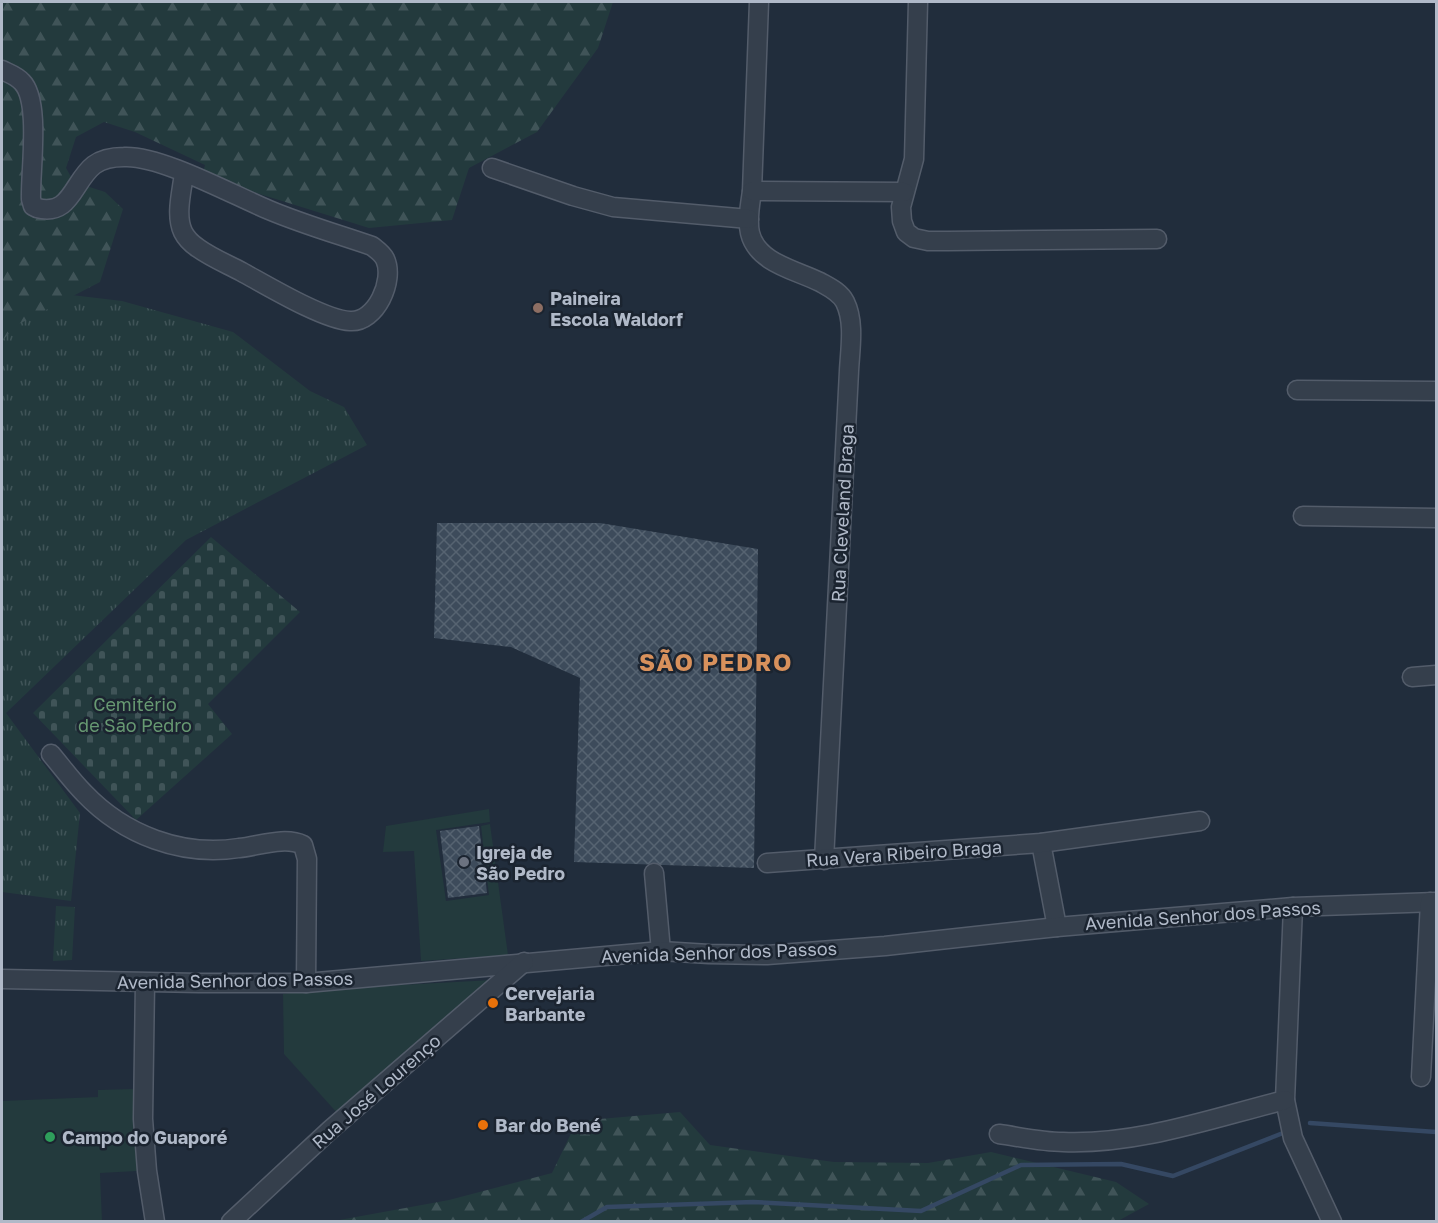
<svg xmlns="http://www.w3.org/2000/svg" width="1438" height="1223" font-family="'Golos Text',sans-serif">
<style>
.grass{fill:url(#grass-tufts)}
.forest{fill:url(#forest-firs)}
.cemetery{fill:url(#cemetery-stones)}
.park{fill:#233a3d}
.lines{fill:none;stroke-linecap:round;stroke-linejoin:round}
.stream{stroke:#354863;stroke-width:4.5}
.building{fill:url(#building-cross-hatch)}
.minor-casing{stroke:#535c6a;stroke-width:21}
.minor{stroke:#353f4c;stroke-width:18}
.education-dot{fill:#8d6e63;stroke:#1b2430;stroke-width:2}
.worship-dot{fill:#6b7280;stroke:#1b2430;stroke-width:2}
.food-dot{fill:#e8710a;stroke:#1b2430;stroke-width:2}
.leisure-dot{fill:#2e9e5b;stroke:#1b2430;stroke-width:2}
.labels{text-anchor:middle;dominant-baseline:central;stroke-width:5;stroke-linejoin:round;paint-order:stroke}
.poi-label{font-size:18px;font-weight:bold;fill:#b0b9c8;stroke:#1b2430;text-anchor:start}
.street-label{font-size:18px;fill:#b0b9c8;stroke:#1b2430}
.park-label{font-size:18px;fill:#679972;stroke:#1b2430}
.district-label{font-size:24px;font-weight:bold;letter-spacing:1.5px;fill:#d8915c;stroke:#1b2430}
</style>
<defs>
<pattern id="grass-tufts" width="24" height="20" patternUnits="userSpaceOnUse" patternTransform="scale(1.5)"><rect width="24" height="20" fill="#233a3d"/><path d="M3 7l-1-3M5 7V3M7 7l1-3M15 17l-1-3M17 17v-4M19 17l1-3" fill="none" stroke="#405458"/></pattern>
<pattern id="forest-firs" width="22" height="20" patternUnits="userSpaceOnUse" patternTransform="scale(1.5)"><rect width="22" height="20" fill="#233a3d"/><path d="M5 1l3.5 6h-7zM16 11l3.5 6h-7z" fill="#405458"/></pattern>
<pattern id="cemetery-stones" width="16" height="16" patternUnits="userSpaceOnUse" patternTransform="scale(1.5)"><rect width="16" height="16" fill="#233a3d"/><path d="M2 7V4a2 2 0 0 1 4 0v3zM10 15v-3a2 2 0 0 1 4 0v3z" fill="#405458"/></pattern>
<pattern id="building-cross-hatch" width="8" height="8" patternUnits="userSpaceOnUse" patternTransform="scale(1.5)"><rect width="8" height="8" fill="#3d4b5b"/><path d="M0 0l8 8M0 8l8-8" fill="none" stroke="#566371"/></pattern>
</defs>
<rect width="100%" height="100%" fill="#212d3c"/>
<g class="grass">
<path d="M21,289L122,301L233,332L310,391L344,407L367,445L186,540L6,713L80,813L71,901L2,892V316Z"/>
<path d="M56,906L75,907L72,960L53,961Z"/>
</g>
<g class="forest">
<path d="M2,2H613L598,48L537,132L469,168L452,220L369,228L202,176L205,165L135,132L104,122L76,137L66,168L74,182L105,192L123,209L100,282L17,325L2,341Z"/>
<path d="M680,1112L710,1145L834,1162L928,1163L991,1152L1116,1182L1149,1204L1116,1222L334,1221L449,1200L552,1173L577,1121Z"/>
</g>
<path class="cemetery" d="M211,537L300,612L208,704L232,734L136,820L33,713Z"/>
<g class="park">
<path d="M489,809L490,822L436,830L446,901L489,895L481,826L490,824L508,955L421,961L414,851L383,852L386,826Z"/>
<path d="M492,980L339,1115L284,1054L283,994L310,990Z"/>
<path d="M133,1089L137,1171L100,1173L102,1221H2V1101L98,1097V1090Z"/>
</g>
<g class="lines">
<g class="stream">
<path d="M1310,1123L1436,1132"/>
<path d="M581,1222L607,1207L753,1202L921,1211L1021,1165L1121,1164L1173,1176L1283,1133"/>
</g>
</g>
<g class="building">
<path d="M437,523H600L758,549L754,868L574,862L580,678L511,647L434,638Z"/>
<path d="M479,826L487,893L448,898L440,831Z"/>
</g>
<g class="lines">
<defs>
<g id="minor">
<path d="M759,2L752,191C750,205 747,220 750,233C757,263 796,270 820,282C829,287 840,292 845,302C855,322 850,350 849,371L824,860"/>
<path d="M918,2L914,159L901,207L902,221L906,232L914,238L928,241H948L1157,239"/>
<path d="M2,70C8,73 17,76 22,82C41,101 30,172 31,199L33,206L37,208C71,217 73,181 94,165C102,159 114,157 124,157C160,155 233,195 269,210C302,224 337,234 372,246C377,250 382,253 385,259C395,280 376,323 350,321C324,320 266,285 242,272C227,264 212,258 198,248C192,244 186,238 183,232C175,215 182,191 184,173"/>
<path d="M492,168L573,196L613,207L749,219"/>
<path d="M752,191L904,192"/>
<path d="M1297,390L1436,391"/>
<path d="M1303,516L1436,518"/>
<path d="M1412,677L1436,675"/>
<path d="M51,754C62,767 72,781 84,793C124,835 182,857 239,848C259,846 285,836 303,845L307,859L306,983"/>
<path d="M1041,843L1057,927"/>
<path d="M767,863L1041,843L1200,821"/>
<path d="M654,873L661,951"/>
<path d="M1293,907L1285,1100L1293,1138L1332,1222"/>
<path d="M2,979L199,983H306L661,951L709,954L767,955L885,946L1057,927L1293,907L1436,902"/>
<path d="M145,983L143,1119L147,1171L155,1222"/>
<path d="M1421,1077L1430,902"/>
<path d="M999,1134C1020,1137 1042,1142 1063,1142C1138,1145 1213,1118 1285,1100"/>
<path d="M231,1222L330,1130L524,962"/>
</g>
</defs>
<use href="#minor" class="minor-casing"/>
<use href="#minor" class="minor"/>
</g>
<circle class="education-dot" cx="538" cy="308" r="6"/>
<circle class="worship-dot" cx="464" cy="862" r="6"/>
<g class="food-dot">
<circle cx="493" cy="1003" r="6"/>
<circle cx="483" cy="1125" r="6"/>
</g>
<circle class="leisure-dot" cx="50" cy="1137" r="6"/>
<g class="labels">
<g class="poi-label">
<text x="550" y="298">Paineira<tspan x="550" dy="21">Escola Waldorf</tspan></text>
<text x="476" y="852">Igreja de<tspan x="476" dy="21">São Pedro</tspan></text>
<text x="505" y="993">Cervejaria<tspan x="505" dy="21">Barbante</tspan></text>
<text x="495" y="1125">Bar do Bené</text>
<text x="62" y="1137">Campo do Guaporé</text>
</g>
<g class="street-label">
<text transform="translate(842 513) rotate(-87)">Rua Cleveland Braga</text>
<text transform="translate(904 853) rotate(-4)">Rua Vera Ribeiro Braga</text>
<text transform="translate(1203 915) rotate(-4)">Avenida Senhor dos Passos</text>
<text transform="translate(719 952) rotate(-2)">Avenida Senhor dos Passos</text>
<text transform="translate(235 980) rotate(-1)">Avenida Senhor dos Passos</text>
<text transform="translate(376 1091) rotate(-41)">Rua José Lourenço</text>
</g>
<g class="park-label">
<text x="135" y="704">Cemitério<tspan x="135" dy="21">de São Pedro</tspan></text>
</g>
<g class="district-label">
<text x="716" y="661">SÃO PEDRO</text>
</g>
</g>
<rect width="1438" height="1223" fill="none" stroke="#b0b9c8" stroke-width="6"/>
</svg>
